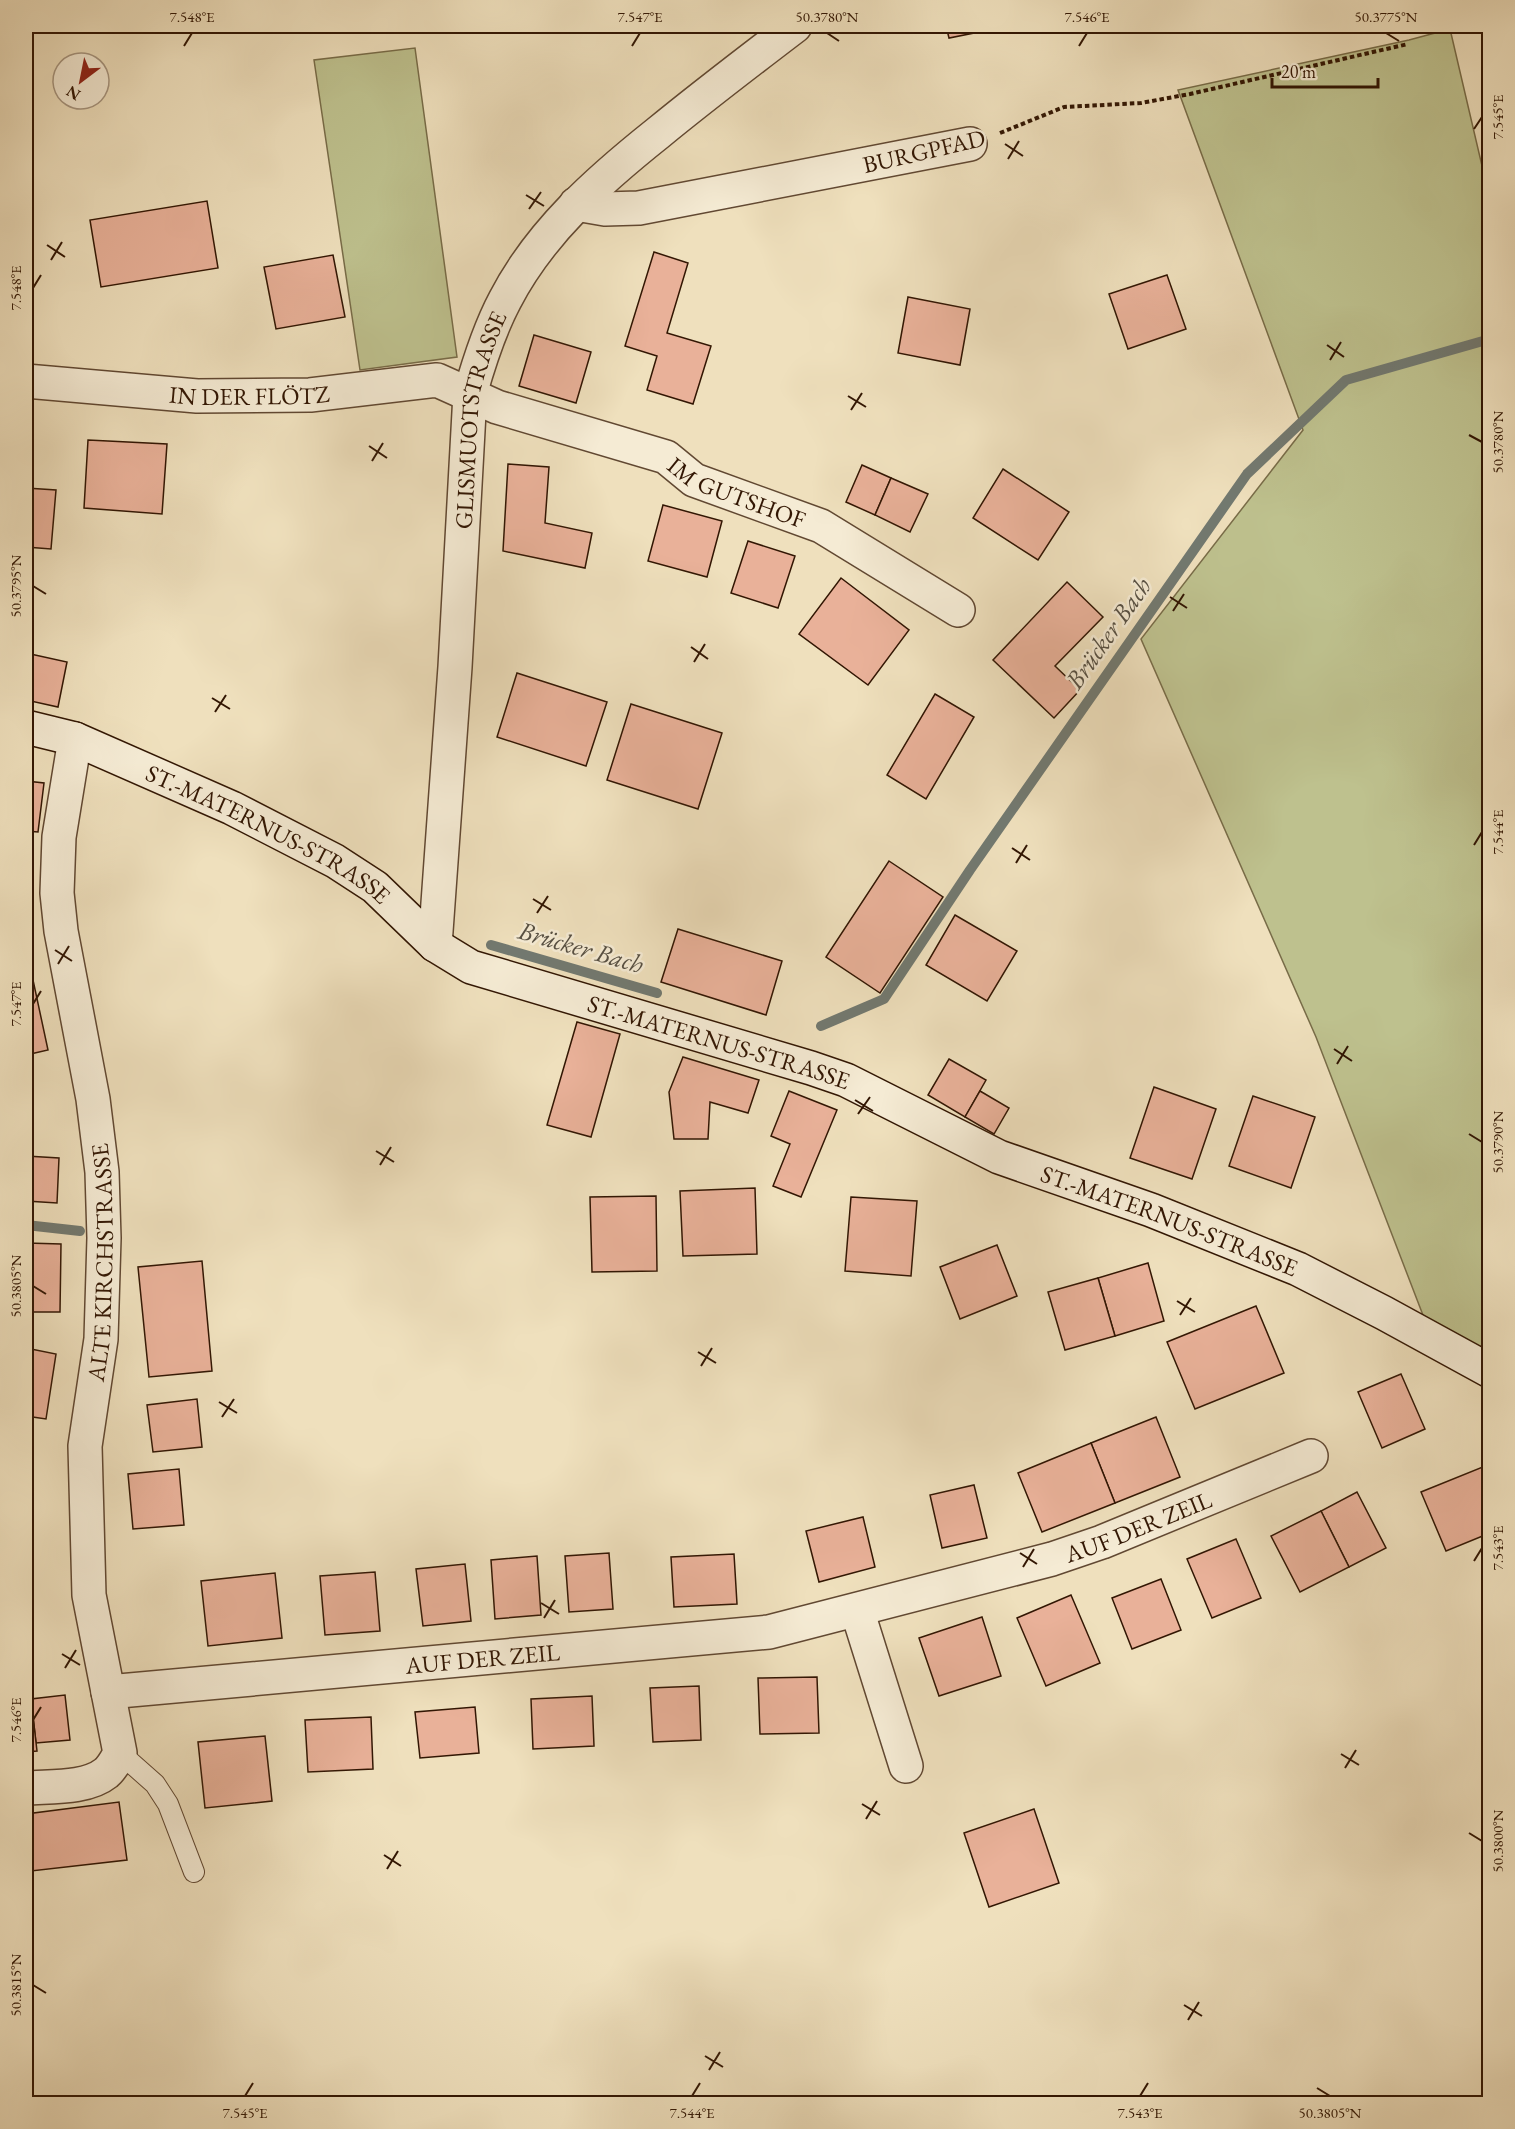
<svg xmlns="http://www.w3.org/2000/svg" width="1515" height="2129" font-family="'EB Garamond',serif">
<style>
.green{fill:#bec18e;stroke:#786c48;stroke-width:1.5}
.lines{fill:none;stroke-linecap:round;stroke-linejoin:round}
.stream{stroke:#727970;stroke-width:10}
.building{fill:#e9b199;stroke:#321603;stroke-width:1.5}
.lane-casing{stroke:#614832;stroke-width:22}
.street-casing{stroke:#614832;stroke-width:36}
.secondary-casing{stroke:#321603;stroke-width:36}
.path{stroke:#321603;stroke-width:4;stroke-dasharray:4.5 3;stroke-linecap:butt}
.lane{stroke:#f5ebd4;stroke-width:20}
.street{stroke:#f5ebd4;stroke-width:33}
.secondary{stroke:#f5ebd4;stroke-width:33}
.ticks{fill:none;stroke:#321603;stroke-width:2}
.labels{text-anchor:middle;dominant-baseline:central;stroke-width:5;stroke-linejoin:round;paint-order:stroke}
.street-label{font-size:24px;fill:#321603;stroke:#f5ebd4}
.water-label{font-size:26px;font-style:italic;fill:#575043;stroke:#f5ebd4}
.neatline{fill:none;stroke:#321603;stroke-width:2}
.ticks-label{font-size:15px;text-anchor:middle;fill:#321603}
</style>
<rect width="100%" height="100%" fill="#efe0bd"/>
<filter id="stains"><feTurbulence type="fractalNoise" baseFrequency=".00333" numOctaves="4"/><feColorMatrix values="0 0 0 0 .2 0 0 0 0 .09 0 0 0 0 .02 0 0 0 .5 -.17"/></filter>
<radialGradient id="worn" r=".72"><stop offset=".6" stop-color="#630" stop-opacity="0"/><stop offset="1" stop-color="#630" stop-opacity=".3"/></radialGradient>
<g class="green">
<path d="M1450,29L1490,200L1489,1369L1431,1336L1316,1037L1141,639L1303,430L1178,90L1409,40Z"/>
<path d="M415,48L457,357L360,370L314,60Z"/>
</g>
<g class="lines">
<g class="stream">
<path d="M491,945L657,993"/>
<path d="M821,1026L884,999L970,870L1247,474L1346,380L1490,339"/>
<path d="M26,1225L80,1231"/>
</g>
</g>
<g class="building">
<path d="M946,26H1009L949,38Z"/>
<path d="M1291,26H1323L1292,32Z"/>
<path d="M207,201L218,268L101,287L90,220Z"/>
<path d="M654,252L688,263L667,333L711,346L693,404L647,390L657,356L625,346Z"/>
<path d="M333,255L345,317L276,329L264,267Z"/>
<path d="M1167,275L1186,329L1128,349L1109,294Z"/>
<path d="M908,297L970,309L960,365L898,353Z"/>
<path d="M534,335L591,352L576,403L519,386Z"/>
<path d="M88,440L167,444L162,514L84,508Z"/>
<path d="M508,464L549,467L545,523L592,533L585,568L503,551Z"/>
<path d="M862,465L891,478L875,515L846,502Z"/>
<path d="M1003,469L1069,512L1038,560L973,518Z"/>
<path d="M891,478L928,494L910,532L875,515Z"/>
<path d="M26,488L56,490L51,549L26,547Z"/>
<path d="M663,505L722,521L707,577L648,561Z"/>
<path d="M748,541L795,556L778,608L731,593Z"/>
<path d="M841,578L909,630L868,685L799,634Z"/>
<path d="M1067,582L1103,617L1055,666L1080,690L1054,718L993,660Z"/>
<path d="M26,653L67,662L58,707L26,700Z"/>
<path d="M517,673L607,702L586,766L497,737Z"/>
<path d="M935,694L974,717L926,799L887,775Z"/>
<path d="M631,704L722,733L698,809L607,780Z"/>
<path d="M26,781L44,783L38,832L26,831Z"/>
<path d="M889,861L943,897L880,993L826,957Z"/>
<path d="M955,915L1017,951L987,1001L926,965Z"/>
<path d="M678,929L782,961L766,1015L661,982Z"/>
<path d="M30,966L48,1050L26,1055V967Z"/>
<path d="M577,1022L620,1034L591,1137L547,1125Z"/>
<path d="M683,1057L759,1080L748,1113L710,1102L708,1139H674L669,1092Z"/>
<path d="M949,1059L986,1080L965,1117L928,1095Z"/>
<path d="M1154,1087L1216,1109L1192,1179L1130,1158Z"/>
<path d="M789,1091L837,1110L801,1197L773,1186L790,1144L771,1136Z"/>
<path d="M980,1091L1009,1108L994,1134L965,1117Z"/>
<path d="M1253,1096L1315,1117L1291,1188L1229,1166Z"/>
<path d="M26,1156L59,1158L57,1203L26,1201Z"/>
<path d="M755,1188L757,1254L683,1256L680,1191Z"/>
<path d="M656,1196L657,1271L592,1272L590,1197Z"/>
<path d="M851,1197L917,1201L911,1276L845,1271Z"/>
<path d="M26,1243L61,1244L60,1312H26Z"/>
<path d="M997,1245L1017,1296L960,1319L940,1267Z"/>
<path d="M202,1261L212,1371L149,1377L138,1267Z"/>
<path d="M1148,1263L1164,1321L1115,1336L1098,1278Z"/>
<path d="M1098,1278L1115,1336L1065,1350L1048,1292Z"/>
<path d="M1256,1306L1284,1373L1195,1409L1167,1342Z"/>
<path d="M26,1348L56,1354L46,1419L26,1416Z"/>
<path d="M1401,1374L1425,1429L1382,1448L1358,1392Z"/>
<path d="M197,1399L202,1447L153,1452L147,1405Z"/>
<path d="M1156,1417L1180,1477L1115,1503L1091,1443Z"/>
<path d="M1091,1443L1115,1503L1042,1532L1018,1473Z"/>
<path d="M1490,1464V1533L1446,1551L1421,1492Z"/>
<path d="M179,1469L184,1525L133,1529L128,1474Z"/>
<path d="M974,1485L987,1538L942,1548L930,1495Z"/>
<path d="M1357,1492L1386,1548L1349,1567L1321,1511Z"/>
<path d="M1321,1511L1349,1567L1300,1592L1271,1536Z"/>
<path d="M863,1517L875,1567L819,1582L806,1531Z"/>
<path d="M1236,1539L1261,1598L1212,1618L1187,1559Z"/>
<path d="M609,1553L613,1609L569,1612L565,1556Z"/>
<path d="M734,1554L737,1604L674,1607L671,1557Z"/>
<path d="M537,1556L541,1615L495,1619L491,1560Z"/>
<path d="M465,1564L471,1621L423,1626L416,1569Z"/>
<path d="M375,1572L380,1631L325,1635L320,1576Z"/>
<path d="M275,1573L282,1638L208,1646L201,1581Z"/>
<path d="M1161,1579L1181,1630L1132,1649L1112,1598Z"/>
<path d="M1071,1595L1100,1663L1046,1686L1017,1618Z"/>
<path d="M982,1617L1001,1676L939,1696L919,1638Z"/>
<path d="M817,1677L819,1733L760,1734L758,1678Z"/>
<path d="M699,1686L701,1740L653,1742L650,1688Z"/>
<path d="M65,1695L70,1740L36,1743L31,1699Z"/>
<path d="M592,1696L594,1746L533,1749L531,1699Z"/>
<path d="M26,1699H31L37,1751L26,1752Z"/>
<path d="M475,1707L479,1753L420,1758L415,1712Z"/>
<path d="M371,1717L373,1769L308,1772L305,1720Z"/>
<path d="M265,1736L272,1801L205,1808L198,1742Z"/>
<path d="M119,1802L127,1860L31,1871L26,1814Z"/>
<path d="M1034,1809L1059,1883L989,1907L964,1833Z"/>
</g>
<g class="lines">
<defs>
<path id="lane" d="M120,1753L155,1784L168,1804L194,1872"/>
<g id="street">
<path d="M576,204L605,209L639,208L970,144"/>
<path id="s1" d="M26,381L197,396L310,395L437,380L497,407L666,457L694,480L821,526L958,610"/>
<path id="s2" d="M435,945L455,667L470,394C479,362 489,330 505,300C540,232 599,180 658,133C703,96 749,61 795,26"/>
<path d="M857,1610L906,1766"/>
<path id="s3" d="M108,1692L769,1632L1052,1559L1102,1542L1311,1456"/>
<path id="s4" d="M26,1788C50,1786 86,1789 106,1773C113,1767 116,1760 120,1753L89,1595L85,1446L101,1339L104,1238L102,1172L93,1099L61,931L57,893L59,837L75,739"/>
</g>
<g id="secondary">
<path id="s5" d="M26,727L75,739L232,808L335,861L375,887L435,945L471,967L811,1068L846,1080L999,1157L1151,1210L1298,1269L1384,1313L1490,1371"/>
</g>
</defs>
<use href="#lane" class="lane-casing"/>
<use href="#street" class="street-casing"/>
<use href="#secondary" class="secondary-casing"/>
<path class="path" d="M1000,133L1064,107L1141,103L1190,94L1408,44"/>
<use href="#lane" class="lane"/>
<use href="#street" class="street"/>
<use href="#secondary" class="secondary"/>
</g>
<path class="ticks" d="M827,33L839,41M1386,33L1399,41M184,46L192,33M632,46L640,33M1079,46L1087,33M1474,129L1482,117M1005,144L1023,156M1008,159L1019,141M526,195L544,206M529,209L541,192M47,245L65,257M51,260L62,242M33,288L41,275M1327,345L1344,357M1330,360L1341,342M848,396L866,407M851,410L862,393M1469,435L1482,442M369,446L387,458M372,461L383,443M33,586L46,594M1170,597L1187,608M1173,611L1184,594M691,647L708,659M694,662L705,644M212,698L230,709M215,712L226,695M1474,845L1482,832M1012,848L1030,860M1016,863L1027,845M533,899L551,910M537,913L548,896M55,950L72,961M58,964L69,946M33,1004L41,991M1334,1049L1352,1061M1337,1064L1348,1046M855,1100L873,1111M858,1114L870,1097M1469,1134L1482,1142M376,1151L394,1162M380,1165L391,1147M33,1286L46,1294M1177,1301L1195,1312M1180,1315L1191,1298M698,1352L716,1363M701,1366L712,1348M219,1402L237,1413M222,1417L234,1399M1020,1553L1037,1564M1474,1561L1482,1548M1023,1567L1034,1549M541,1603L559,1614M544,1618L555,1600M62,1654L80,1665M65,1668L76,1650M33,1720L41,1707M1341,1754L1359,1765M1345,1768L1356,1750M862,1804L880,1815M866,1819L877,1801M1469,1833L1482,1841M384,1855L401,1866M387,1869L398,1851M33,1985L46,1993M1184,2005L1202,2016M1188,2020L1199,2002M705,2056L723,2067M709,2070L720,2052M1317,2088L1330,2096M245,2096L253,2083M692,2096L700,2083M1140,2096L1148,2083"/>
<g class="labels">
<g class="street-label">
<text transform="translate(924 151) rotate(-13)">BURGPFAD</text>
<text stroke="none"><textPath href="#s1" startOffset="224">IN DER FLÖTZ</textPath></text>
<text stroke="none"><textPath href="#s2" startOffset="528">GLISMUOTSTRASSE</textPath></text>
<text stroke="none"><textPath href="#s1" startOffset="735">IM GUTSHOF</textPath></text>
<text stroke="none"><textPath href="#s5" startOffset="266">ST.-MATERNUS-STRASSE</textPath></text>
<text stroke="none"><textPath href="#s5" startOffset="770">ST.-MATERNUS-STRASSE</textPath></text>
<text stroke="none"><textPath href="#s5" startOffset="1256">ST.-MATERNUS-STRASSE</textPath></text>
<text stroke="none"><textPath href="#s4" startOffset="602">ALTE KIRCHSTRASSE</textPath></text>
<text stroke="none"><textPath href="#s3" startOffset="1048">AUF DER ZEIL</textPath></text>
<text stroke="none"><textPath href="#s3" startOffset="376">AUF DER ZEIL</textPath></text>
</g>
<g class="water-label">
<text transform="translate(1108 633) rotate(-55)">Brücker Bach</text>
<text transform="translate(581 947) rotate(16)">Brücker Bach</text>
</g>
</g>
<rect width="1515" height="2129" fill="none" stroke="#efe0bd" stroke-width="66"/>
<g transform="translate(81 81) rotate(212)"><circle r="28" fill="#f5ebd4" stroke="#a79680" stroke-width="1.5"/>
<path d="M0-4.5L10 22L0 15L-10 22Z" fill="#8f2418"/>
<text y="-9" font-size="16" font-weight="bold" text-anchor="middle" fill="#321603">N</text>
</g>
<path d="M1272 78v9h106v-9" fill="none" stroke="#321603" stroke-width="3"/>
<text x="1281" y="78" font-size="18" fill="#321603" stroke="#f5ebd4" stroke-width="4.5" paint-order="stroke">20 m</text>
<rect x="33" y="33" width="1449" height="2063" class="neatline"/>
<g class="ticks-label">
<text x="192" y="22">7.548°E</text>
<text x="640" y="22">7.547°E</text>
<text x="827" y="22">50.3780°N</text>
<text x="1087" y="22">7.546°E</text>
<text x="1386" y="22">50.3775°N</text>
<text transform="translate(1498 117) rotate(-90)" y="5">7.545°E</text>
<text transform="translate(16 288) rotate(-90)" y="5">7.548°E</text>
<text transform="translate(1498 442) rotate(-90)" y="5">50.3780°N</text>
<text transform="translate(16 586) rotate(-90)" y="5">50.3795°N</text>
<text transform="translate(1498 832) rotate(-90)" y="5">7.544°E</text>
<text transform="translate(16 1004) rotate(-90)" y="5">7.547°E</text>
<text transform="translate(1498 1142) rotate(-90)" y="5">50.3790°N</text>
<text transform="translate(16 1286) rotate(-90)" y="5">50.3805°N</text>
<text transform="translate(1498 1548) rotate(-90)" y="5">7.543°E</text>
<text transform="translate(16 1720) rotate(-90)" y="5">7.546°E</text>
<text transform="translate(1498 1841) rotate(-90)" y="5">50.3800°N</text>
<text transform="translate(16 1985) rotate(-90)" y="5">50.3815°N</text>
<text x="245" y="2118">7.545°E</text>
<text x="692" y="2118">7.544°E</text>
<text x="1140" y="2118">7.543°E</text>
<text x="1330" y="2118">50.3805°N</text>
</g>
<rect width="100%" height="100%" filter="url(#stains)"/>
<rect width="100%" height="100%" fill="url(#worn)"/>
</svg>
